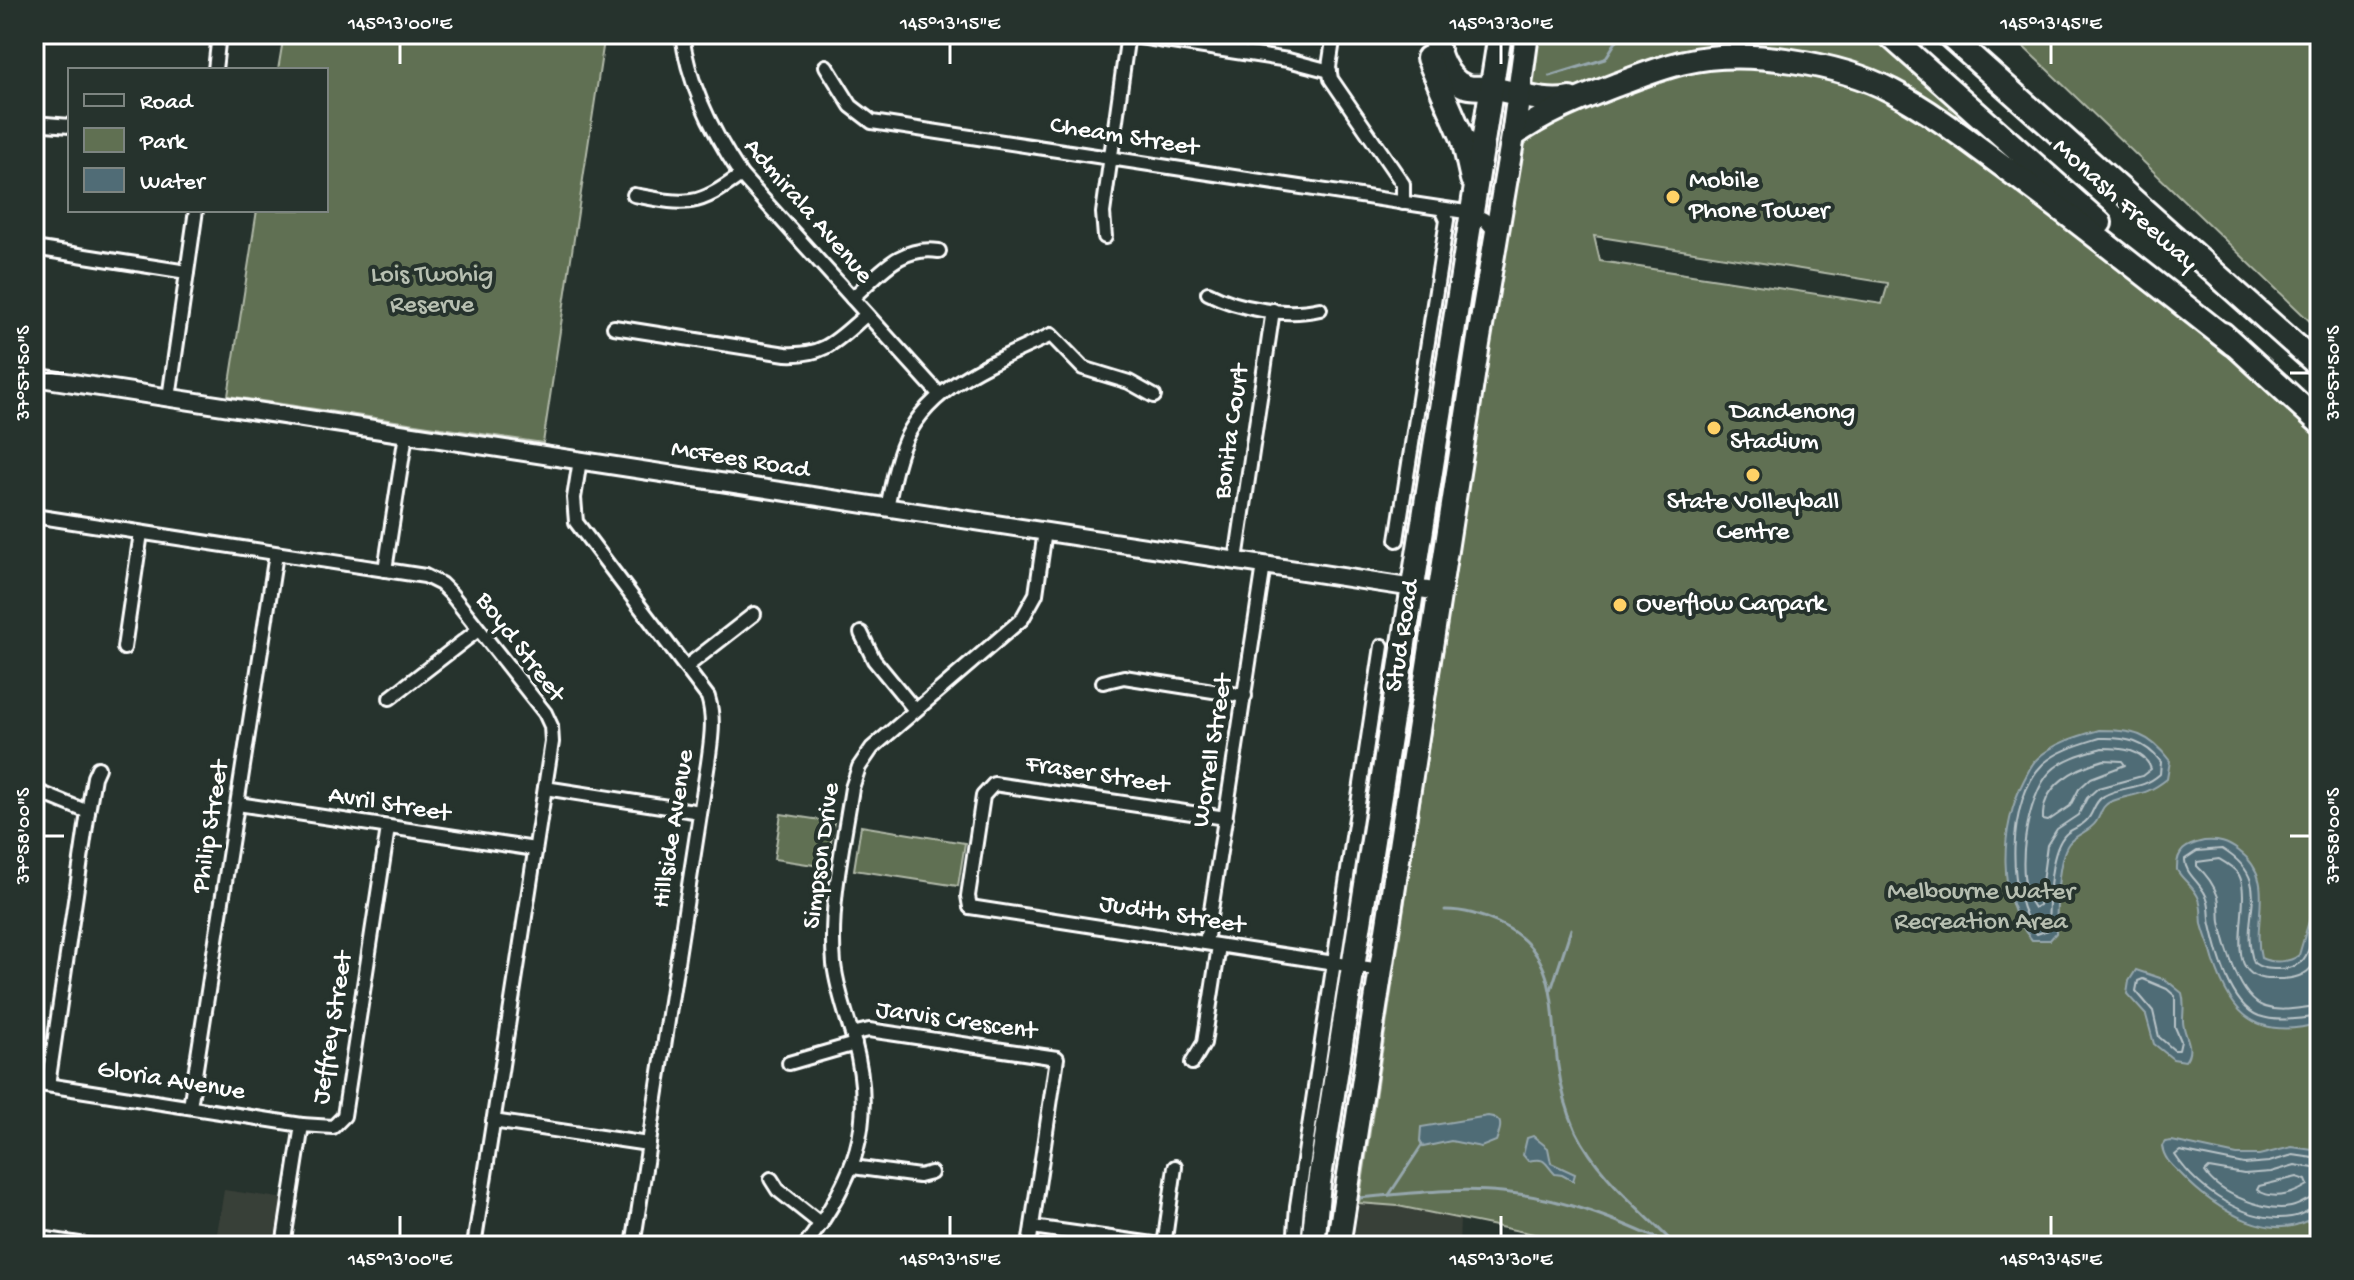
<svg xmlns="http://www.w3.org/2000/svg" width="2354" height="1280" font-family="'Gochi Hand',sans-serif">
<style>
.built{fill:#393f38}
.green{fill:#607052;stroke:#b0b8a8;stroke-width:2;fill-rule:evenodd}
.water{fill:#506c76;stroke:#96a7ad;stroke-width:2}
.lines{fill:none;stroke-linecap:round;stroke-linejoin:round}
.shore{stroke:#b9c4c8;stroke-width:2}
.stream{stroke:#96a7ad;stroke-width:3}
.street-casing{stroke:#fff;stroke-width:18}
.secondary-casing{stroke:#fff;stroke-width:22}
.highway-casing{stroke:#fff;stroke-width:28}
.street{stroke:#26332d;stroke-width:12}
.secondary{stroke:#26332d;stroke-width:16}
.highway{stroke:#26332d;stroke-width:22}
.ticks{fill:none;stroke:#fff;stroke-width:3}
.poi-dot{fill:#ffd166;stroke:#26332d;stroke-width:3}
.labels{text-anchor:middle;dominant-baseline:central;stroke-width:8;stroke-linejoin:round;paint-order:stroke}
.street-label{font-size:26px;fill:#fff;stroke:#26332d}
.poi-label{font-size:26px;fill:#fff;stroke:#26332d;text-anchor:start}
.park-label{font-size:26px;fill:#b7bfb1;stroke:#26332d}
.neatline{fill:none;stroke:#fff;stroke-width:3}
.ticks-label{font-size:20px;text-anchor:middle;fill:#fff}
</style>
<rect width="100%" height="100%" fill="#26332d"/>
<filter id="ink" filterUnits="userSpaceOnUse"><feTurbulence type="fractalNoise" baseFrequency=".0125" numOctaves="2"/><feDisplacementMap in="SourceGraphic" scale="16" xChannelSelector="R" yChannelSelector="G"/><feConvolveMatrix kernelMatrix="1 2 1 2 8 2 1 2 1" color-interpolation-filters="sRGB"/></filter>
<g filter="url(#ink)">
<g class="built">
<path d="M224,1190L285,1199L278,1246H215Z"/>
<path d="M1359,1203L1398,1206L1460,1219L1459,1246H1353Z"/>
</g>
<g class="green">
<path d="M284,34H605L543,443L228,396L257,210H326V70H278Z"/>
<path d="M1537,34H1869L1971,124L1976,160C2098,243 2210,338 2320,436V1246H1580L1558,1239L1398,1206L1359,1203ZM1594,236L1888,283V284L1882,304L1600,261Z"/>
<path d="M2010,34H2320V331Z"/>
<path d="M781,814L834,822L827,867L774,859Z"/>
<path d="M861,826L965,843L958,886L854,870Z"/>
</g>
<g class="water">
<path d="M2099,730C2133,730 2149,733 2170,761L2167,779C2143,798 2134,792 2110,802C2101,806 2101,815 2096,822C2090,831 2079,833 2071,841C2056,854 2057,913 2056,933L2050,940H2032C1996,899 2000,826 2024,780C2028,773 2031,764 2037,759C2053,743 2078,736 2099,730Z"/>
<path d="M2204,841C2219,840 2227,842 2239,851C2278,880 2251,920 2261,958C2271,963 2290,963 2299,955L2317,894L2320,871V1023C2251,1043 2226,1008 2210,948C2207,940 2204,932 2202,924C2201,915 2202,907 2199,899C2194,886 2183,881 2177,870C2176,850 2186,845 2204,841Z"/>
<path d="M2136,970L2166,980L2182,993C2185,1003 2183,1011 2183,1021C2183,1035 2196,1047 2185,1061L2173,1059L2154,1044L2146,1015L2127,994L2129,981Z"/>
<path d="M1488,1116C1506,1118 1500,1130 1496,1141L1481,1147L1451,1141L1423,1147L1420,1141L1421,1127Z"/>
<path d="M1533,1136L1548,1148L1551,1163L1575,1174L1573,1181L1562,1175L1555,1174C1544,1163 1547,1157 1528,1161L1523,1155L1527,1138Z"/>
<path d="M2172,1141L2237,1155H2259L2292,1147L2320,1151V1212C2277,1249 2215,1210 2183,1176C2174,1167 2164,1160 2162,1146L2165,1142Z"/>
</g>
<g class="lines">
<g class="shore">
<path d="M2100,738C2126,737 2145,741 2161,762L2160,774C2141,791 2123,785 2104,796C2093,802 2094,814 2086,821C2080,827 2072,829 2066,834C2048,851 2049,907 2048,930L2037,934C2005,896 2007,799 2043,764C2058,750 2081,744 2100,738Z"/>
<path d="M2102,748C2121,748 2144,749 2151,769L2142,776L2098,788L2087,798L2078,815L2057,829L2047,845L2039,905L2034,908C2013,880 2026,795 2051,771C2064,758 2085,753 2102,748Z"/>
<path d="M2104,760L2122,761L2125,765L2091,778L2079,789L2070,806L2048,821L2043,820C2041,785 2075,768 2104,760Z"/>
<path d="M2320,915C2308,941 2314,969 2278,969C2269,969 2262,969 2254,963C2237,916 2278,883 2222,849L2197,851L2185,859C2184,875 2204,884 2208,901C2210,908 2209,917 2211,925C2217,952 2230,1005 2259,1016C2279,1023 2300,1018 2320,1016"/>
<path d="M2320,941C2316,956 2316,970 2299,976C2289,980 2278,979 2268,979C2218,976 2254,903 2239,875C2235,868 2226,863 2219,859L2197,862V866C2207,875 2214,885 2218,897C2220,905 2219,914 2220,922C2225,945 2239,999 2265,1007C2283,1013 2301,1007 2320,1006"/>
<path d="M2143,979L2167,989L2175,996V1027L2181,1041L2179,1050H2174L2159,1037L2153,1011L2136,991L2138,981Z"/>
<path d="M2320,1159L2293,1155L2269,1162L2244,1164L2180,1151L2175,1155C2198,1190 2247,1224 2291,1217C2302,1216 2310,1208 2320,1206"/>
<path d="M2320,1169L2295,1165L2271,1172L2244,1174L2209,1168L2205,1172C2219,1194 2265,1212 2291,1207C2302,1205 2308,1197 2320,1196"/>
<path d="M2297,1177L2306,1180L2308,1185C2292,1195 2274,1201 2257,1190L2259,1186Z"/>
</g>
<g class="stream">
<path d="M1448,34L1449,47"/>
<path d="M1550,76L1605,59L1621,34"/>
<path d="M1445,910C1465,910 1480,915 1498,923C1561,952 1550,1009 1558,1066C1561,1088 1567,1111 1576,1131C1599,1178 1641,1209 1676,1246"/>
<path d="M1551,990L1571,929"/>
<path d="M1389,1195L1422,1145"/>
<path d="M1359,1198C1406,1194 1456,1187 1502,1192C1563,1198 1618,1220 1673,1246"/>
</g>
<defs>
<g id="street">
<path d="M682,34C688,85 713,133 741,175L939,394"/>
<path d="M1120,34L1288,60L1330,71"/>
<path d="M1334,34L1329,67L1331,79L1403,184V203"/>
<path d="M826,66L851,106L872,122L1472,213L1484,219L1496,233"/>
<path d="M215,70L219,34"/>
<path d="M34,123L70,126"/>
<path d="M634,195C687,205 696,208 741,175"/>
<path d="M1105,237L1103,213L1128,34"/>
<path d="M34,248L187,272"/>
<path d="M1208,293C1239,309 1285,317 1320,309"/>
<path d="M852,298C880,274 899,245 939,251"/>
<path d="M614,327L786,354C826,356 838,339 866,315"/>
<path d="M169,398L196,210"/>
<path d="M580,460L574,498L576,522L708,697C715,720 711,740 708,763L633,1246"/>
<path d="M887,508C891,488 895,467 902,448C925,385 995,362 1051,335L1083,368L1129,382L1154,396"/>
<path d="M34,516L425,576L441,584L451,594L545,713L551,726L552,742L474,1246"/>
<path d="M1397,540L1447,220L1442,209"/>
<path d="M1236,560L1273,310"/>
<path d="M385,570L406,434"/>
<path d="M861,633L874,660L915,710"/>
<path d="M124,648L141,533"/>
<path d="M686,667L754,614"/>
<path d="M1103,682L1124,677L1245,696"/>
<path d="M390,698L478,630"/>
<path d="M545,788L700,812"/>
<path d="M34,790L88,812"/>
<path d="M238,804L535,849"/>
<path d="M970,907L1380,970"/>
<path d="M970,907L968,896L983,796L994,784L1226,818"/>
<path d="M1206,943L1264,565"/>
<path d="M852,1034L869,1030L1057,1058L1029,1246"/>
<path d="M789,1063L855,1044"/>
<path d="M1192,1063L1204,1043L1219,946"/>
<path d="M34,1083L302,1125"/>
<path d="M48,1085L88,812L94,777L98,768"/>
<path d="M190,1107L276,554"/>
<path d="M493,1121L648,1144"/>
<path d="M853,1167L919,1176L931,1173"/>
<path d="M771,1179L778,1190L821,1224"/>
<path d="M1032,1227L1168,1246"/>
<path d="M34,1237L92,1246"/>
<path d="M283,1246L302,1125L333,1127L344,1116L388,828"/>
<path d="M805,1246C854,1179 877,1125 854,1041C847,1017 837,990 834,964C829,906 843,846 852,788L859,767L872,748L1022,619L1036,594L1045,531"/>
<path d="M1164,1246L1175,1167"/>
<path d="M1294,1246L1297,1206L1382,646"/>
</g>
<path id="secondary" d="M34,377L1440,592"/>
<g id="highway">
<path d="M1433,34C1438,52 1445,79 1465,86C1472,89 1482,87 1490,88C1517,92 1543,105 1570,99"/>
<path d="M1888,34L2100,223"/>
<path d="M1947,34L2320,367"/>
<path d="M1428,58L1463,139L1472,179"/>
<path d="M1513,136C1544,113 1580,99 1616,85C1639,77 1661,67 1685,62C1744,48 1839,63 1892,91C1938,115 1980,150 2022,180C2093,233 2163,289 2233,344"/>
<path d="M2223,334L2320,423"/>
<path d="M1313,1246L1319,1183L1500,34"/>
<path d="M1338,1246L1478,344L1513,136L1527,34"/>
</g>
</defs>
<use href="#street" class="street-casing"/>
<use href="#secondary" class="secondary-casing"/>
<use href="#highway" class="highway-casing"/>
<use href="#street" class="street"/>
<use href="#secondary" class="secondary"/>
<use href="#highway" class="highway"/>
</g>
</g>
<path class="ticks" d="M400,44V64M950,44V64M1501,44V64M2051,44V64M44,373H64M2290,373H2310M44,836H64M2290,836H2310M400,1216V1236M950,1216V1236M1501,1216V1236M2051,1216V1236"/>
<g class="poi-dot">
<circle cx="1673" cy="197" r="8"/>
<circle cx="1714" cy="428" r="8"/>
<circle cx="1753" cy="475" r="8"/>
<circle cx="1620" cy="605" r="8"/>
</g>
<g class="labels">
<g class="street-label">
<text transform="translate(1124 138) rotate(9)">Cheam Street</text>
<text transform="translate(2124 206) rotate(42)">Monash Freeway</text>
<text transform="translate(807 212) rotate(49)">Admirala Avenue</text>
<text transform="translate(1233 432) rotate(-82)">Bonita Court</text>
<text transform="translate(740 461) rotate(9)">McFees Road</text>
<text transform="translate(1404 636) rotate(-81)">Stud Road</text>
<text transform="translate(519 648) rotate(53)">Boyd Street</text>
<text transform="translate(1214 751) rotate(-81)">Worrell Street</text>
<text transform="translate(1097 776) rotate(9)">Fraser Street</text>
<text transform="translate(389 806) rotate(9)">Avril Street</text>
<text transform="translate(212 827) rotate(-81)">Philip Street</text>
<text transform="translate(675 829) rotate(-81)">Hillside Avenue</text>
<text transform="translate(823 856) rotate(-82)">Simpson Drive</text>
<text transform="translate(1172 916) rotate(9)">Judith Street</text>
<text transform="translate(956 1022) rotate(8)">Jarvis Crescent</text>
<text transform="translate(334 1028) rotate(-81)">Jeffrey Street</text>
<text transform="translate(171 1082) rotate(9)">Gloria Avenue</text>
</g>
<g class="poi-label">
<text x="1689" y="182">Mobile<tspan x="1689" dy="30">Phone Tower</tspan></text>
<text x="1730" y="413">Dandenong<tspan x="1730" dy="30">Stadium</tspan></text>
<text x="1753" y="503" text-anchor="middle">State Volleyball<tspan x="1753" dy="30">Centre</tspan></text>
<text x="1636" y="605">Overflow Carpark</text>
</g>
<g class="park-label">
<text x="432" y="276">Lois Twohig<tspan x="432" dy="30">Reserve</tspan></text>
<text x="1981" y="893">Melbourne Water<tspan x="1981" dy="30">Recreation Area</tspan></text>
</g>
</g>
<rect width="2354" height="1280" fill="none" stroke="#26332d" stroke-width="88"/>
<rect x="68" y="68" width="260" height="144" fill="#26332d" stroke="#7d8581" stroke-width="2"/>
<rect x="84" y="94" width="40" height="12" fill="#26332d" stroke="#7d8581" stroke-width="2"/>
<text x="140" y="108" font-size="24" fill="#ffffff">Road</text>
<rect x="84" y="128" width="40" height="24" fill="#607052" stroke="#7d8581" stroke-width="2"/>
<text x="140" y="148" font-size="24" fill="#ffffff">Park</text>
<rect x="84" y="168" width="40" height="24" fill="#506c76" stroke="#7d8581" stroke-width="2"/>
<text x="140" y="188" font-size="24" fill="#ffffff">Water</text>
<rect x="44" y="44" width="2266" height="1192" class="neatline"/>
<g class="ticks-label">
<text x="400" y="29">145°13'00"E</text>
<text x="950" y="29">145°13'15"E</text>
<text x="1501" y="29">145°13'30"E</text>
<text x="2051" y="29">145°13'45"E</text>
<text transform="translate(22 373) rotate(-90)" y="7">37°57'50"S</text>
<text transform="translate(2332 373) rotate(-90)" y="7">37°57'50"S</text>
<text transform="translate(22 836) rotate(-90)" y="7">37°58'00"S</text>
<text transform="translate(2332 836) rotate(-90)" y="7">37°58'00"S</text>
<text x="400" y="1265">145°13'00"E</text>
<text x="950" y="1265">145°13'15"E</text>
<text x="1501" y="1265">145°13'30"E</text>
<text x="2051" y="1265">145°13'45"E</text>
</g>
</svg>
